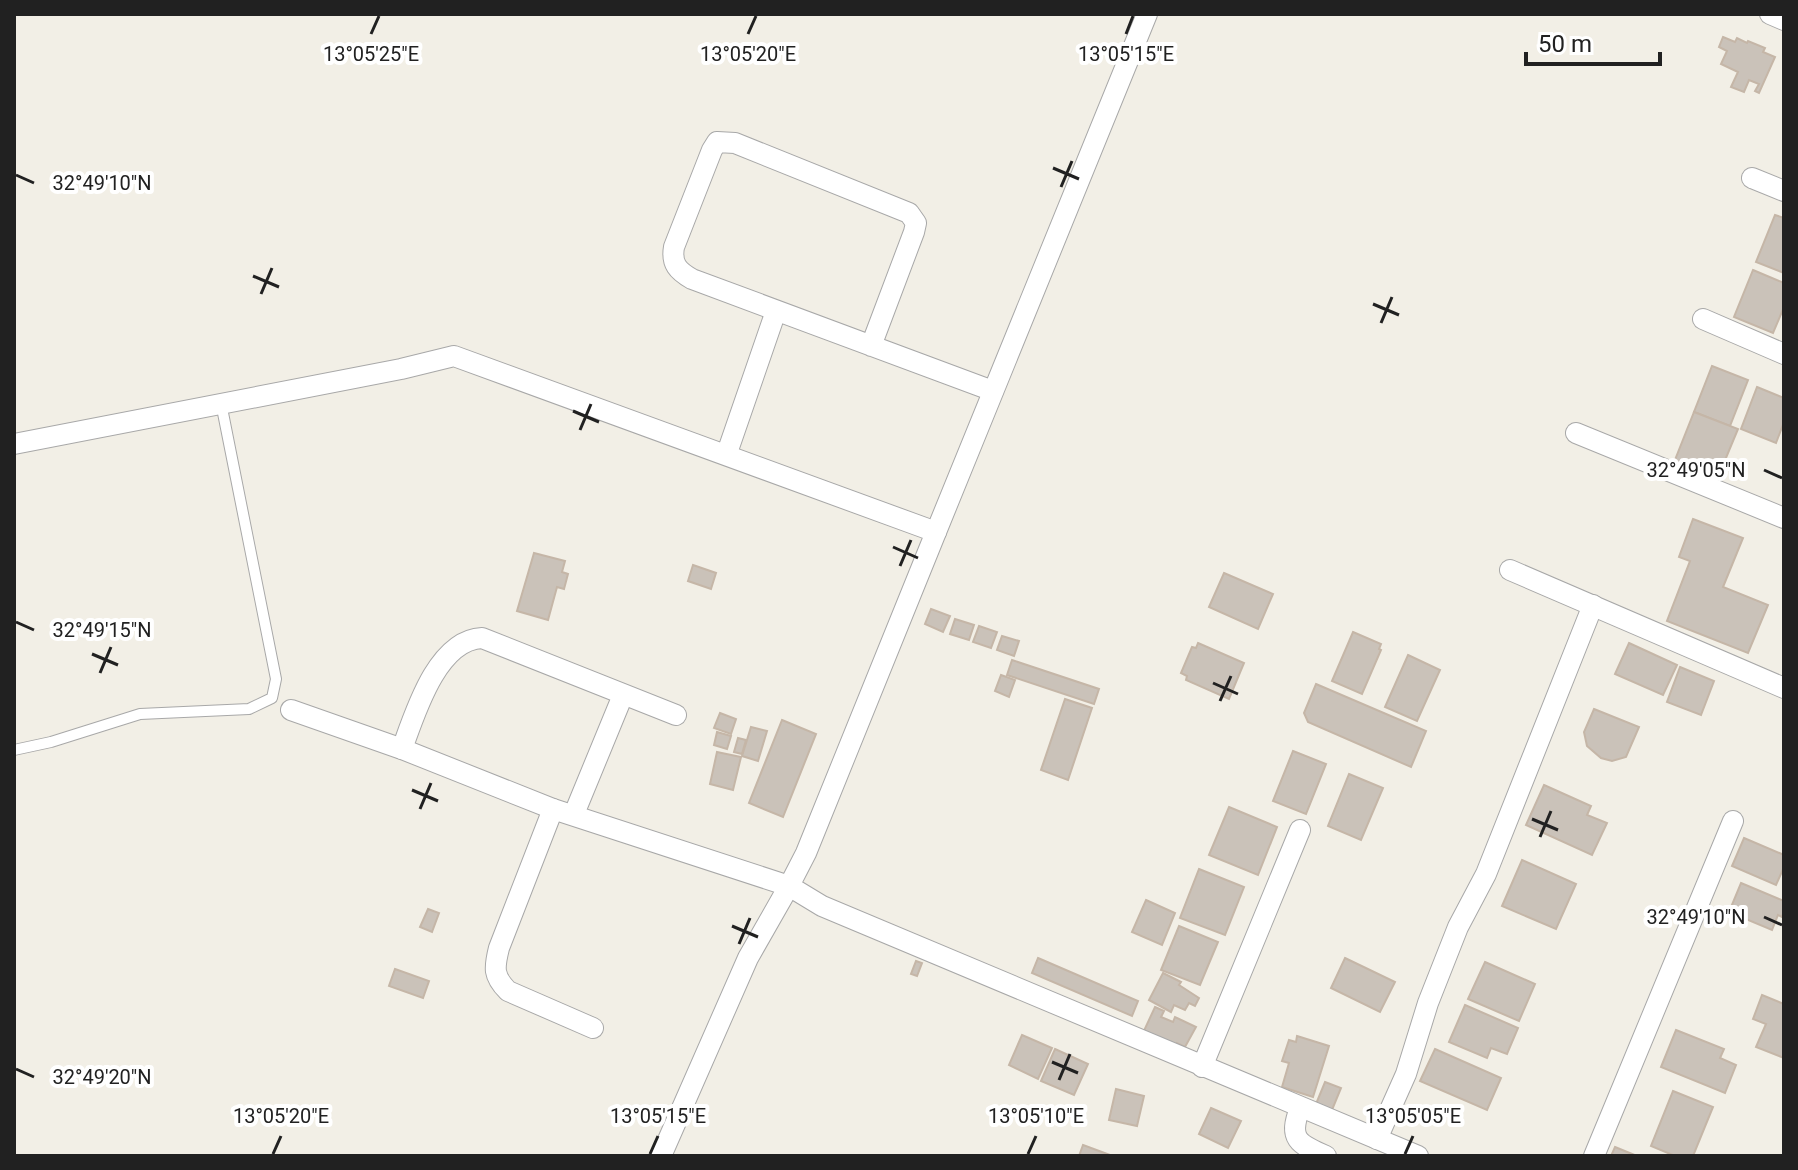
<svg xmlns="http://www.w3.org/2000/svg" width="1798" height="1170" font-family="Roboto,sans-serif">
<style>
.building{fill:#cac2b9;stroke:#c5b6a7;stroke-width:2}
.lines{fill:none;stroke-linecap:round;stroke-linejoin:round}
.lane-casing{stroke:#a8a8a8;stroke-width:12}
.street-casing{stroke:#a8a8a8;stroke-width:22}
.lane{stroke:#fff;stroke-width:10}
.street{stroke:#fff;stroke-width:20}
.ticks{fill:none;stroke:#212121;stroke-width:3}
.ticks-label{font-size:20px;text-anchor:middle;fill:#212121;stroke:#fff;stroke-width:8;stroke-linejoin:round;paint-order:stroke}
</style>
<rect width="100%" height="100%" fill="#f2efe6"/>
<g class="building">
<path d="M1723,37L1735,42L1737,38L1747,43L1748,41L1765,48L1763,52L1775,57L1759,93L1755,91L1759,84L1749,80L1744,92L1731,87L1738,72L1721,64L1727,51L1719,47Z"/>
<path d="M1775,215L1784,218V273L1756,262Z"/>
<path d="M1753,270L1784,283V307L1773,333L1734,317Z"/>
<path d="M1712,366L1748,380L1730,426L1694,412Z"/>
<path d="M1757,387L1784,398V422L1776,443L1741,429Z"/>
<path d="M1694,412L1738,429L1716,482L1673,465Z"/>
<path d="M1693,519L1743,538L1723,587L1768,605L1748,653L1667,621L1690,561L1679,557Z"/>
<path d="M534,553L565,561L562,572L568,574L564,589L557,587L548,620L517,611Z"/>
<path d="M693,565L716,573L711,589L688,581Z"/>
<path d="M1224,573L1273,594L1258,629L1209,607Z"/>
<path d="M931,609L950,616L943,632L925,624Z"/>
<path d="M955,619L974,625L969,640L950,634Z"/>
<path d="M979,626L997,632L991,648L973,642Z"/>
<path d="M1353,632L1381,644L1379,649L1381,650L1362,694L1332,681Z"/>
<path d="M1002,636L1019,641L1014,656L997,650Z"/>
<path d="M1198,643L1244,663L1229,699L1186,680L1187,676L1181,673L1192,647L1196,648Z"/>
<path d="M1629,643L1677,665L1663,695L1615,674Z"/>
<path d="M1408,655L1440,670L1417,721L1385,707Z"/>
<path d="M1012,660L1099,689L1094,704L1007,675Z"/>
<path d="M1680,667L1714,681L1701,715L1667,702Z"/>
<path d="M1001,675L1015,680L1009,697L995,691Z"/>
<path d="M1316,684L1426,731L1411,767L1308,722L1304,713Z"/>
<path d="M1065,699L1092,708L1068,780L1041,770Z"/>
<path d="M1594,709L1639,727L1626,757L1612,761L1601,758L1587,746L1584,732Z"/>
<path d="M720,713L736,719L731,734L714,728Z"/>
<path d="M782,720L816,734L783,817L749,803Z"/>
<path d="M751,727L767,731L758,761L742,756Z"/>
<path d="M717,732L731,736L727,749L714,745Z"/>
<path d="M738,738L746,740L742,754L734,752Z"/>
<path d="M1293,751L1326,764L1306,814L1273,801Z"/>
<path d="M717,752L741,757L733,790L710,784Z"/>
<path d="M1349,774L1383,788L1361,840L1328,826Z"/>
<path d="M1544,785L1591,806L1587,815L1607,823L1592,855L1526,825Z"/>
<path d="M1229,807L1277,827L1258,875L1209,855Z"/>
<path d="M1744,838L1784,855V867L1776,885L1732,866Z"/>
<path d="M1522,860L1576,884L1556,929L1502,906Z"/>
<path d="M1199,869L1244,887L1225,935L1180,918Z"/>
<path d="M1741,883L1784,901V911L1782,917L1778,915L1772,930L1729,912Z"/>
<path d="M1146,900L1175,913L1162,945L1132,932Z"/>
<path d="M428,909L439,913L432,932L420,927Z"/>
<path d="M1179,926L1218,942L1200,985L1161,970Z"/>
<path d="M1038,958L1138,1001L1132,1016L1032,973Z"/>
<path d="M1345,958L1395,982L1380,1012L1331,988Z"/>
<path d="M916,961L922,963L917,976L911,974Z"/>
<path d="M1485,962L1535,984L1519,1021L1468,999Z"/>
<path d="M395,969L429,981L423,998L389,986Z"/>
<path d="M1163,973L1181,982L1179,985L1199,998L1195,1006L1189,1003L1185,1010L1174,1005L1171,1012L1149,1000Z"/>
<path d="M1762,995L1784,1004V1058L1756,1047L1766,1024L1753,1019Z"/>
<path d="M1465,1005L1518,1028L1507,1054L1491,1048L1487,1058L1449,1042Z"/>
<path d="M1155,1007L1164,1011L1161,1017L1173,1022L1175,1017L1196,1027L1185,1047L1177,1043L1174,1050L1142,1035Z"/>
<path d="M1676,1030L1724,1049L1720,1058L1736,1065L1725,1093L1661,1067Z"/>
<path d="M1022,1035L1052,1048L1038,1079L1009,1065Z"/>
<path d="M1297,1036L1329,1046L1313,1097L1282,1087L1289,1063L1282,1061L1289,1040L1296,1042Z"/>
<path d="M1055,1049L1088,1064L1074,1095L1041,1081Z"/>
<path d="M1435,1049L1501,1078L1487,1110L1420,1081Z"/>
<path d="M1325,1082L1341,1088L1332,1110L1316,1104Z"/>
<path d="M1116,1089L1144,1096L1137,1126L1109,1120Z"/>
<path d="M1673,1091L1713,1107L1693,1156H1675L1651,1146Z"/>
<path d="M1211,1108L1241,1121L1228,1148L1199,1134Z"/>
<path d="M1083,1145L1110,1155V1156H1079Z"/>
<path d="M1615,1147L1637,1156H1611Z"/>
</g>
<g class="lines">
<defs>
<path id="lane" d="M14,750L51,742L140,714L249,709L272,698L276,679L221,403"/>
<g id="street">
<path d="M1770,14L1784,20"/>
<path d="M1752,178L1784,191"/>
<path d="M1703,319L1784,354"/>
<path d="M871,346L914,232L916,223L909,213L735,143L717,142L712,150L674,247C671,264 678,271 692,279L993,391"/>
<path d="M1576,433L1784,518"/>
<path d="M14,444L401,369L454,356L936,532L806,853L789,886L822,906L1418,1156"/>
<path d="M727,453L776,311"/>
<path d="M936,532L1147,14"/>
<path d="M1510,570L1784,688"/>
<path d="M291,710L402,749L553,809L789,886L748,958L661,1156"/>
<path d="M402,749C415,713 437,640 482,638L676,715"/>
<path d="M553,809L499,948C494,968 493,976 508,991L593,1028"/>
<path d="M574,814L623,695"/>
<path d="M1202,1067L1300,830"/>
<path d="M1300,1108C1288,1139 1298,1144 1326,1156"/>
<path d="M1377,1139L1406,1074L1428,1003L1458,927L1486,874L1593,605"/>
<path d="M1594,1156L1733,821"/>
</g>
</defs>
<use href="#lane" class="lane-casing"/>
<use href="#street" class="street-casing"/>
<use href="#lane" class="lane"/>
<use href="#street" class="street"/>
</g>
<path class="ticks" d="M371,34L379,16M748,34L756,16M1126,34L1133,16M1053,168L1079,179M16,175L34,183M1061,187L1072,161M253,276L279,287M261,294L272,268M1373,304L1399,315M1381,323L1392,297M573,411L599,422M580,430L591,404M1764,470L1782,478M893,547L918,558M900,566L911,540M16,622L34,630M92,654L118,665M100,673L111,647M1213,683L1238,694M1220,701L1231,676M412,790L438,801M420,809L431,783M1532,819L1558,830M1540,837L1551,811M1764,917L1782,925M732,926L758,937M739,944L750,918M1052,1062L1078,1073M16,1069L34,1077M1059,1080L1070,1054M273,1154L281,1136M650,1154L658,1136M1028,1154L1036,1136M1405,1154L1413,1136"/>
<g class="ticks-label">
<text x="748" y="61">13°05'20"E</text>
<text x="1126" y="61">13°05'15"E</text>
<text x="371" y="61">13°05'25"E</text>
<text x="102" y="190">32°49'10"N</text>
<text x="1696" y="477">32°49'05"N</text>
<text x="102" y="637">32°49'15"N</text>
<text x="1696" y="924">32°49'10"N</text>
<text x="102" y="1084">32°49'20"N</text>
<text x="281" y="1123">13°05'20"E</text>
<text x="658" y="1123">13°05'15"E</text>
<text x="1036" y="1123">13°05'10"E</text>
<text x="1413" y="1123">13°05'05"E</text>
</g>
<rect width="1798" height="1170" fill="none" stroke="#212121" stroke-width="32"/>
<path d="M1526 52v12h134v-12" fill="none" stroke="#212121" stroke-width="4"/>
<text x="1538" y="52" font-size="24" fill="#212121" stroke="#ffffff" stroke-width="6" paint-order="stroke">50 m</text>
</svg>
